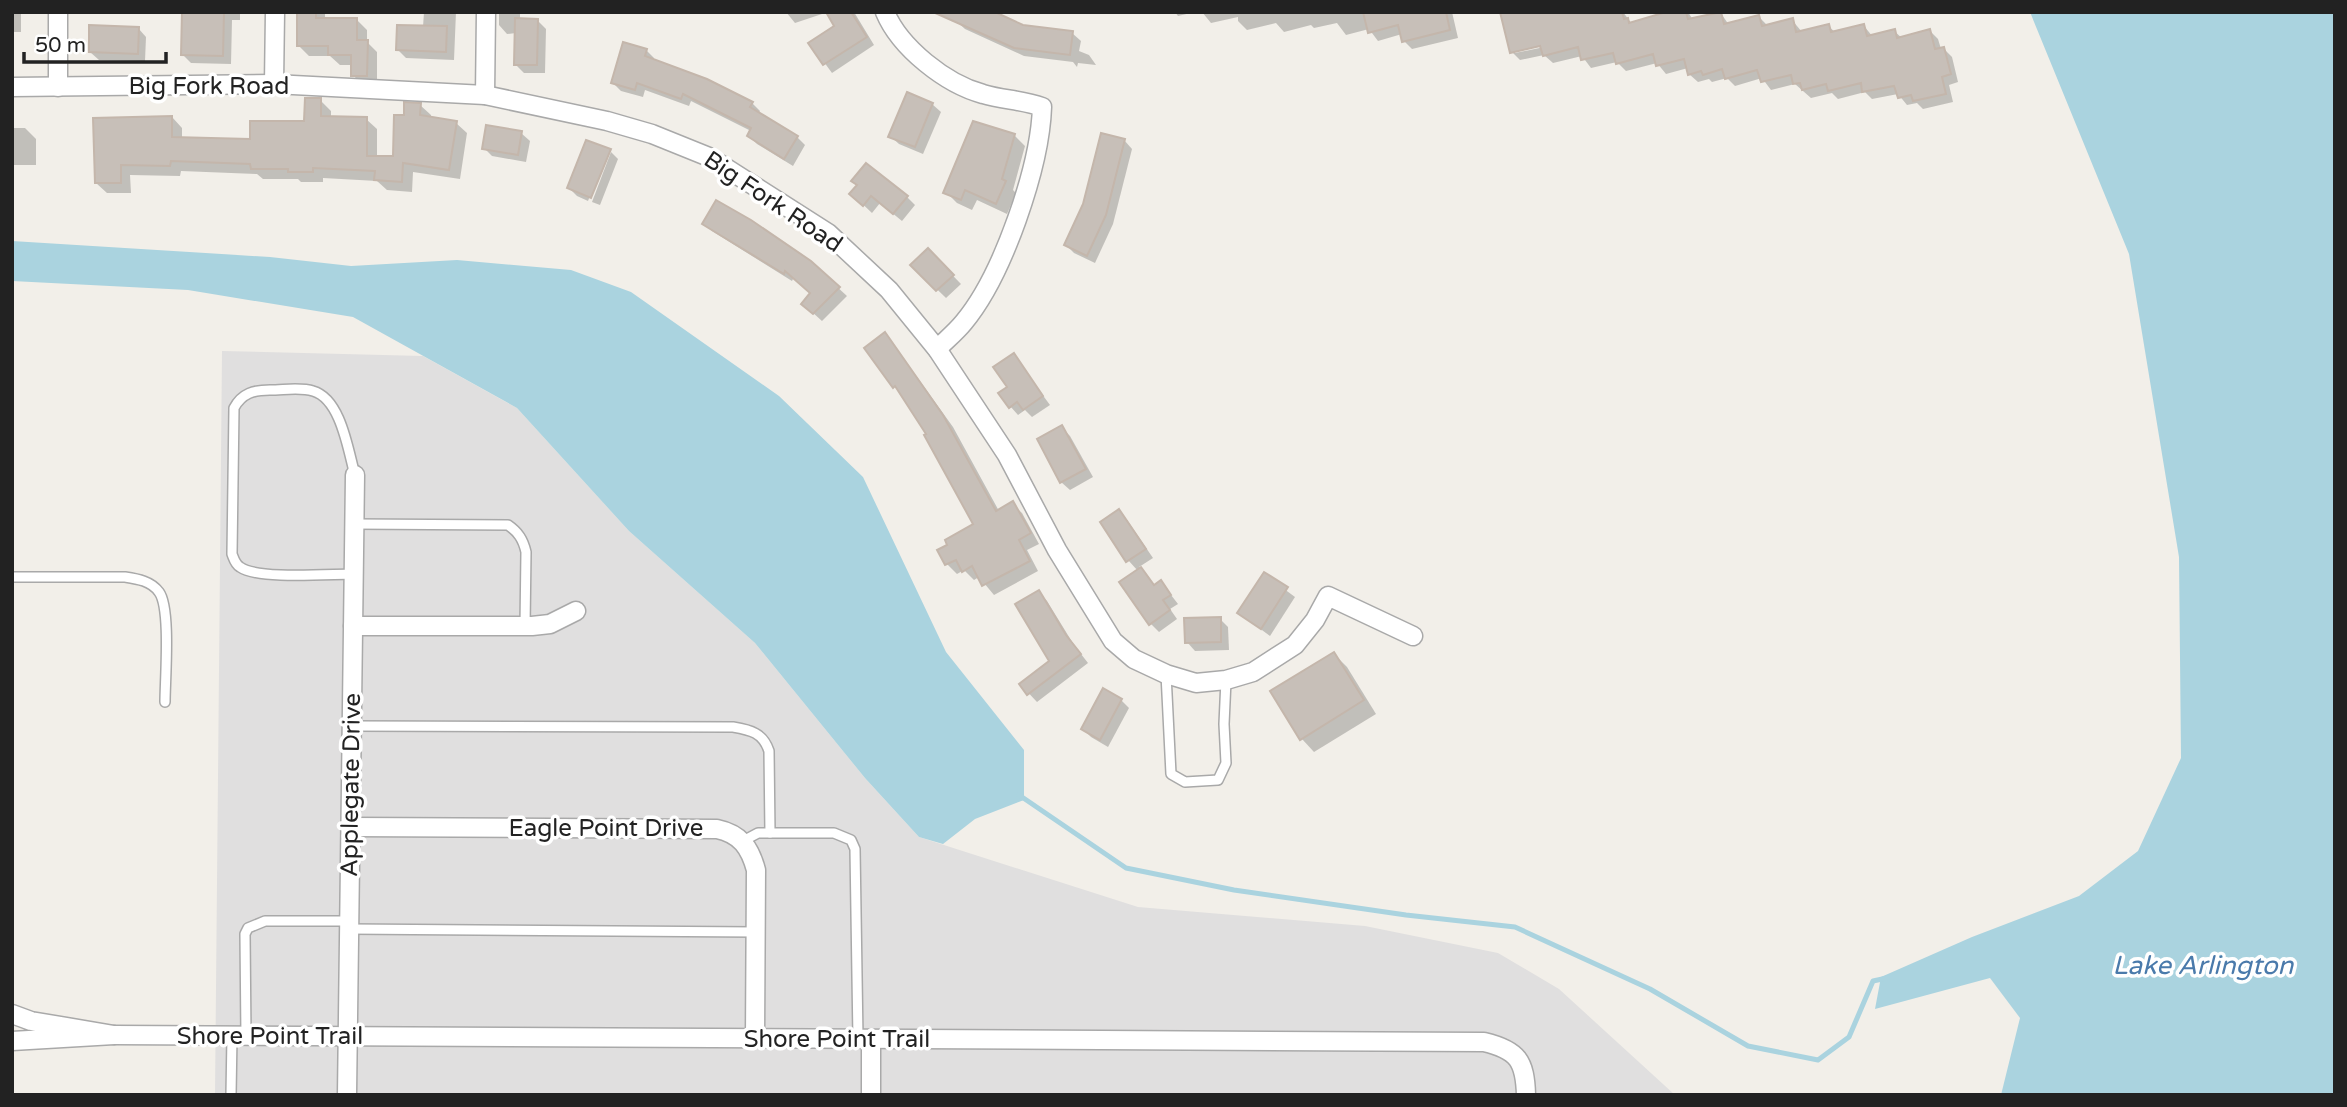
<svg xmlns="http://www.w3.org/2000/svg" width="2347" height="1107" font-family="'Varela Round',sans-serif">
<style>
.residential{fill:#e0dfdf}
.water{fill:#aad3df}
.shadow{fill:#0003;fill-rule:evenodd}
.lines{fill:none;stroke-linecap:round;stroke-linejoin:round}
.stream{stroke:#aad3df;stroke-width:5}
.building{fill:#c7bfb8;stroke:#c4b6ab;stroke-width:2}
.lane-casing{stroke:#a9a9a9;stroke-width:12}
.street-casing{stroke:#a9a9a9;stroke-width:21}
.lane{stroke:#fff;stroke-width:9}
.street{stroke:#fff;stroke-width:18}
.labels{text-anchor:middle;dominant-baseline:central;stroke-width:7;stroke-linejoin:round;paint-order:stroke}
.street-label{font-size:24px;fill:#222;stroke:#fff}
.water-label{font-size:26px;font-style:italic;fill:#4a7aab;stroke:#fff}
</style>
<rect width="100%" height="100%" fill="#f2efe9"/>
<path class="residential" d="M222,351L423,356L517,408L629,531L755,643L865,778L919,837L1138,907L1365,926L1498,953L1559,989L1675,1095H215Z"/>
<g class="water">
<path d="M2030,12H2335V1095H2001L2020,1018L1990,978L1875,1009L1881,977L1972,937L2079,896L2138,851L2181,758L2179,557L2129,254Z"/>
<path d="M12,241L270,257L351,266L457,260L571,270L631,292L779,396L863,477L946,652L1024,750V800L975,819L943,844L919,837L865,778L755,643L629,531L517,408L353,317L188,290L12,281Z"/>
</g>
<g class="shadow">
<rect x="12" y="12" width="9" height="20"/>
<path d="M208,12H240V20H232L231,64L191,63L183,55Z"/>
<path d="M298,12H325V20H357L367,30V42L377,52V86H363L353,75V65H340L330,56H309L299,46Z"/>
<path d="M424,12H456L454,60L406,58L398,50L423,27Z"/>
<path d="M499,12H520V20L538,21L546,29L545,73H524L515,64L516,33L507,34L499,25Z"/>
<path d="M786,12H854L874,45L832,73L810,43L836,26L828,12L795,23Z"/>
<path d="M1175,12H1195L1178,16Z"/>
<path d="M1202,12H1452L1458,38L1412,49L1404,41L1402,34L1378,41L1369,29L1346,35L1337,23L1314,28L1311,25L1284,32L1276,23L1247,30L1238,21V17L1211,23Z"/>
<path d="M1502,12H1623L1632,24L1672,12H1688L1693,20L1720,12L1729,25L1759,17L1768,26L1792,20L1802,32L1828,26L1835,32L1864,26L1873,37L1894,31L1902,38L1930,31L1938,39L1941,49H1944L1952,57L1958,82L1949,85L1953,102L1923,109L1917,103L1907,105L1898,94L1872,99L1865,92L1838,99L1832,93L1811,98L1795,84L1771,90L1762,78L1735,86L1727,78L1712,82L1709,79L1698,82L1689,74L1688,68L1666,74L1657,63L1626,71L1617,62L1591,68L1582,56L1553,63L1544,55L1520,60L1512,52ZM1549,42V46L1515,53V50Z"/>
<path d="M956,21L1072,33L1081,41L1079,51L1089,55L1096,65L1078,63L1077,67L1073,62L1024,56L965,29Z"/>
<path d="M138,28L146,37L145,61L99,60L90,52Z"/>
<path d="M646,50L654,58V61L752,103L760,111L758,114L797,137L805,145L793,166L757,144L749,136L751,131L691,101L689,106L645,90L643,97L621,91L612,82Z"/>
<path d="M320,100L331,111V118L366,119L377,129V158H394L405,117L420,105L431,115V119L456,123L467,133L460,179L413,172L412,192L387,190L377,181L323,178V182H301L298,179H263L257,174L181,171L180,176L130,175L131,193H107L96,183L172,117L182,128V139L252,141L306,123Z"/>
<path d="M932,104L941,112L923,154L899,144L890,136Z"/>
<path d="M12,128H25L36,139V165H12Z"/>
<path d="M521,133L530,141L526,162L492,156L484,148Z"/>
<path d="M1014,135L1025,146L1013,190L1016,193L1007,214L977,200L972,210L957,203L946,192Z"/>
<path d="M1124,140L1132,149L1113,224L1095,263L1074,253L1066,245Z"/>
<path d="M587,142L611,152H607L588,201L577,196L569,188Z"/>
<path d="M611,152L618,159L600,205L592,202Z"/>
<path d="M852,194L907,197L915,205L902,221L880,203L872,213Z"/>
<path d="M704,223L810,262L847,296L822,321L812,312V293L794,277L792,281L712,231Z"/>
<path d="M928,250L961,284L946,298L912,265Z"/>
<path d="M885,335L894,345L953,427L999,511L1012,504L1022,513L1039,544L1027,550L1038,571L994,595L979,577L974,580L964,570L957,574L947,564L939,551L975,525L928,435L903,395L894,386Z"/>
<path d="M1013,355L1050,405L1032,417L1025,410L1018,415L1010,406L1009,387Z"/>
<path d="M1062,428L1070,436L1093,477L1070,490L1061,482Z"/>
<path d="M1119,512L1127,520L1153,558L1139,567L1155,586L1161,582L1178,604L1170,609L1177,619L1159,632L1151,624L1138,571L1128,560Z"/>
<path d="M1264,574L1295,597L1270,636L1239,613Z"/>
<path d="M1039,593L1047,601L1074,645L1088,663L1037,702L1021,685L1051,661Z"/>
<path d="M1220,619L1228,627L1229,650L1195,651L1187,642Z"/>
<path d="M1334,654L1347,667L1376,714L1314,752L1302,739L1272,692Z"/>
<path d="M1121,700L1129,708L1108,747L1091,737L1083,729Z"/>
</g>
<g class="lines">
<path class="stream" d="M1019,795L1126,868L1234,890L1406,915L1515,927L1650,989L1748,1046L1818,1060L1849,1037L1873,981L1887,978"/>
</g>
<g class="building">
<path d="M182,12H224L223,56L181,55Z"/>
<path d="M297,12H316V18H357V40H368L367,76H351V55H328V46H297Z"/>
<path d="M826,12H851L867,37L823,65L808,43L834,26Z"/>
<path d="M933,12H995L1023,25L1073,31L1070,55L1014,48Z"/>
<path d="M1363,12H1446L1450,30L1402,42L1398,25L1368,33Z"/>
<path d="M1500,12H1622L1624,19L1628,18L1629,23L1666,12H1686L1688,19L1721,12L1724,24L1759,15L1762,26L1793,18L1796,32L1829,24L1831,32L1864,24L1867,36L1895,29L1897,38L1930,29L1935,49L1944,47L1951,74L1942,77L1946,94L1913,101L1911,95L1898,98L1894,86L1862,92L1861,83L1828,91L1826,84L1802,90L1800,83L1793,84L1791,75L1761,82L1757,70L1725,79L1722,69L1703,75L1701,71L1688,75L1684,59L1656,66L1653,54L1616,64L1613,53L1581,60L1578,47L1543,56L1540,46L1510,53Z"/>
<path d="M515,18L538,19L537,65H514Z"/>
<path d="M89,25L139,27L138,54L89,52Z"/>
<path d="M397,25L447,26L446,52L396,50Z"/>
<path d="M623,42L647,49L645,56L707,79L753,102L750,107L798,136L784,159L747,136L751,128L683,94L681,99L637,83L635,90L611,83Z"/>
<path d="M907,92L933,103L915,147L888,137Z"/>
<path d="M305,98H321V116L367,117V156H393L394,115H404V102L421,103L420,115L457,121L449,170L403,163L402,182L374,180L375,171L313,168V172H288V169H251L250,164L171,161L170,166L121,165V183H95L93,118L172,116V137L250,139V121H304Z"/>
<path d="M973,121L1015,134L1002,179L1006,181L996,204L965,190L961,200L943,193Z"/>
<path d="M486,125L522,131L518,155L482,149Z"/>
<path d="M1101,133L1125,139L1106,215L1087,256L1064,245L1083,204Z"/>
<path d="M586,140L611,149L591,198L567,188Z"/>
<path d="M866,163L908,196L893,214L871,196L863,206L849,194L857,185L851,181Z"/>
<path d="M716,200L751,220L811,261L840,287L813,314L801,304L810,293L785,271L784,274L702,224Z"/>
<path d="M928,248L954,275L936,291L910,265Z"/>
<path d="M885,332L943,415L996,511L1013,501L1031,533L1019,540L1030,561L982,586L972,566L962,572L956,560L945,565L937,550L947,545L945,540L973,524L924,435L926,434L895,386L893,388L864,348Z"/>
<path d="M1014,353L1043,396L1023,410L1017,402L1009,408L998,393L1007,387L993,367Z"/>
<path d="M1062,425L1086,469L1060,483L1037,439Z"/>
<path d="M1119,509L1146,549L1126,562L1100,522Z"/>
<path d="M1141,567L1154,585L1161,580L1171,595L1163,600L1170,610L1149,625L1119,582Z"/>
<path d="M1264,572L1288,587L1261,629L1237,613Z"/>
<path d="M1039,590L1066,635L1081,654L1027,695L1019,684L1049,661L1015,604Z"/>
<path d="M1221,617V642L1185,643L1184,618Z"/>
<path d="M1334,652L1364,700L1300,740L1270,691Z"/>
<path d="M1103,688L1122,699L1100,740L1081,729Z"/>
</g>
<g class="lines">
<defs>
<g id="lane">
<path d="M354,524L508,525C518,532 523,539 526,552L525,626"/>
<path d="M354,574C329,574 258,580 240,567C235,564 234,559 232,554L234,408C242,393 254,390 270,390C284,390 301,387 313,391C341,399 348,450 355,475"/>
<path d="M12,577H125C138,579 151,581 159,592C171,608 165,679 165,702"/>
<path d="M1166,674L1171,774L1185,782L1218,780L1226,763L1224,724L1226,680"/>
<path d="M352,726L733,727C751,730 763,733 769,751L770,833"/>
<path d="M743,841L758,833H834L851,840L855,849L858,1039"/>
<path d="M349,929L756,932"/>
<path d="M246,1036L245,934L248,928L265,921H349"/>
<path d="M231,1095L232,1036"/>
</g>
<g id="street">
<path d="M58,12V87"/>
<path d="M885,12C900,48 946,84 983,94C1003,100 1023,100 1042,107C1040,167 1003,275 964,322C956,332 946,340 937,349"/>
<path d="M274,84L275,12"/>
<path d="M12,87L274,84L485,95L607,121L652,134L709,157L828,233L889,290L937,349L1007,455L1057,550L1113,641L1134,659L1166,674L1196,683L1226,680L1253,672L1295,645L1315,620L1328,596L1413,636"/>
<path d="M485,95L486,12"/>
<path d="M353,626H532L550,624L576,611"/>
<path d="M350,827L717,829C741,834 750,848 756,870L755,1038"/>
<path d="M12,1014L31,1021L114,1035L12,1041"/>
<path d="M114,1035L1484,1042C1518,1050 1525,1061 1526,1095"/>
<path d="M347,1095L355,475"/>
<path d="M871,1095V1039"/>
</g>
</defs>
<use href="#lane" class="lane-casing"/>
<use href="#street" class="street-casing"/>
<use href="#lane" class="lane"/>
<use href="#street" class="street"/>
</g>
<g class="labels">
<g class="street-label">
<text x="209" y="86">Big Fork Road</text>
<text transform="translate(773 202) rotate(34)">Big Fork Road</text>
<text transform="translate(351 785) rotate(-89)">Applegate Drive</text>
<text x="606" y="828">Eagle Point Drive</text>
<text x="270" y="1036">Shore Point Trail</text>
<text x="837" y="1039">Shore Point Trail</text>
</g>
<g class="water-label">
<text x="2203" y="965">Lake Arlington</text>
</g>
</g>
<rect width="2347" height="1107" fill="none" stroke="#222222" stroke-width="28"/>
<path d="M24 52v10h142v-10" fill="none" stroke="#222222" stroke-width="3.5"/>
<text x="35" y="52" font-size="21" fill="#222222" stroke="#ffffff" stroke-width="5" paint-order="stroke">50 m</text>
</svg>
